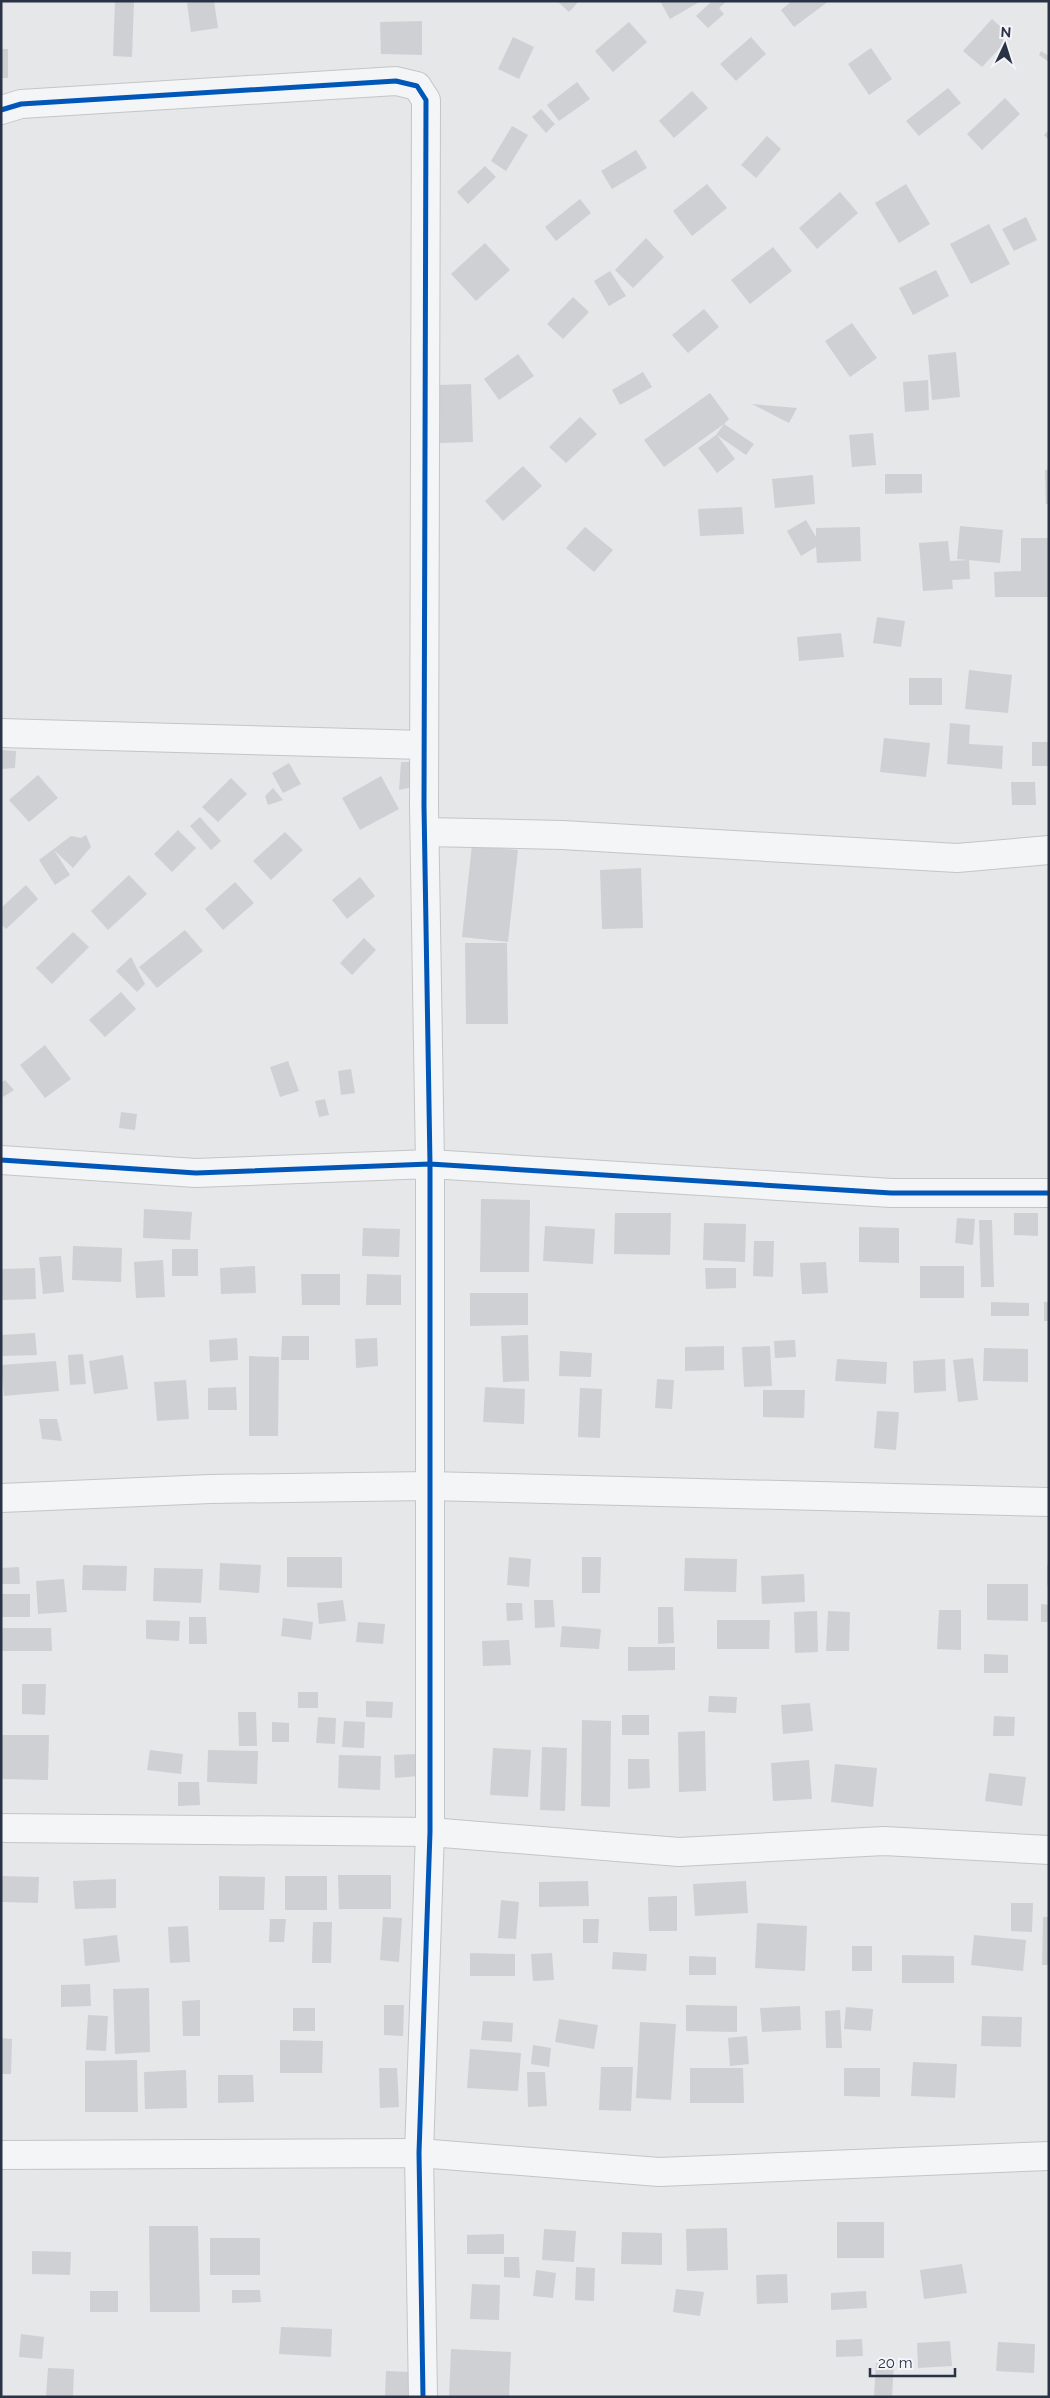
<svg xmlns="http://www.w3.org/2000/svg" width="1050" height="2398" font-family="Raleway,sans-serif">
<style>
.building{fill:#cfd0d3}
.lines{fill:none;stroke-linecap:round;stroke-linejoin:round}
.minor-casing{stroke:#c3c5c7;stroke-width:30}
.minor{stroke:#f4f5f6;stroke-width:28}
.cycleway-casing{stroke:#f3f5f9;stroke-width:8}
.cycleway{stroke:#0057b8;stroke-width:5}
</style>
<rect width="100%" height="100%" fill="#e5e7e9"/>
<g class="building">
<path d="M115,1H134L132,57L113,56Z"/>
<path d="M201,1H214L218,28L191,32L187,3Z"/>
<path d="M557,1H579L569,12Z"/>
<path d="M660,1H701L670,19Z"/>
<path d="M712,1H727L719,8L724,14L708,28L696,16Z"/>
<path d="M792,1H829L794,27L781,10Z"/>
<path d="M992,19L1011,36L982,67L963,51Z"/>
<path d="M422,21V55L381,54L380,22Z"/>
<path d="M629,22L647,42L613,72L595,51Z"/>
<path d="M513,37L534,47L519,79L498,69Z"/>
<path d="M751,37L766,54L736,81L720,64Z"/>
<path d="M871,48L892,79L869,95L848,64Z"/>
<rect x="1" y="49" width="7" height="29"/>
<path d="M1041,51L1049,56V62L1039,55Z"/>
<path d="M577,82L590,99L559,121L547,105Z"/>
<path d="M948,88L961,103L919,136L906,121Z"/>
<path d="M692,91L708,108L674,138L659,121Z"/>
<path d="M1005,98L1020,114L982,150L967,134Z"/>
<path d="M541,109L555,124L546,133L532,117Z"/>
<path d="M512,126L528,135L506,171L491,161Z"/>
<path d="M1049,130V140L1044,135Z"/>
<path d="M767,136L781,149L756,178L741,165Z"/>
<path d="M636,150L647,168L612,189L601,171Z"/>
<path d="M485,166L496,177L468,204L457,192Z"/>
<path d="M707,184L727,208L692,236L673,211Z"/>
<path d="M906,184L930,224L899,243L875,203Z"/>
<path d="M840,192L858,213L817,249L799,228Z"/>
<path d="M580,199L591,213L556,241L545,227Z"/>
<path d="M1026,217L1037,240L1014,251L1002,229Z"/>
<path d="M989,224L1010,264L971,284L950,244Z"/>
<path d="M646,238L664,257L633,288L615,270Z"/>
<path d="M485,243L510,270L476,301L451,274Z"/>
<path d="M773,247L792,271L750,304L731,280Z"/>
<path d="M936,270L949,296L913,315L899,288Z"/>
<path d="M610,271L626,296L609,306L594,281Z"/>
<path d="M573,297L589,312L563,339L547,324Z"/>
<path d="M704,309L719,327L688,353L672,335Z"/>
<path d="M852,323L877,358L850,377L825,341Z"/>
<path d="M956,352L960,397L932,400L928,355Z"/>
<path d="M518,354L534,376L499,400L484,379Z"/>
<path d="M643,372L652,387L620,405L612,390Z"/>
<path d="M928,380L929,410L905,412L903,382Z"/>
<path d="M471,384L473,442L440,443L438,385Z"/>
<path d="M710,393L729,419L724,424L754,444L746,455L717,435L735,459L717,473L698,448L716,435L724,424L664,467L644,440Z"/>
<path d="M752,404L797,408L789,423Z"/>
<path d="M580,417L597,434L566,463L549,447Z"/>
<path d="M873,433L876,465L852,467L849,435Z"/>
<path d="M523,466L542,486L503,521L485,501Z"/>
<path d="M1049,469V504H1046L1045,470Z"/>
<path d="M885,474H922V493L885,494Z"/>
<path d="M813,475L815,504L775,508L772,479Z"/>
<path d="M742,507L744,534L700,536L698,509Z"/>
<path d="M806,520L816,537V528L860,527L861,561L817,563L816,547L801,556L787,531Z"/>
<path d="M960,526L1003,530L1000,563L957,559Z"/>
<path d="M585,527L613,550L594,572L566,548Z"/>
<path d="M1021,538H1049V597H995L994,572L1021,571Z"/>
<path d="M948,541L950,561L969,560L970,579L952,580L953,589L923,591L919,543Z"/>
<path d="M877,617L905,621L901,647L873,643Z"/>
<path d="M841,633L844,657L799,661L797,637Z"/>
<path d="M969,670L1012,675L1008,713L965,709Z"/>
<rect x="909" y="678" width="33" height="27"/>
<path d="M950,723L970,725L969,744L1003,746L1002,769L947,764Z"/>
<path d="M884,738L930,743L926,777L880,772Z"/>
<rect x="1032" y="742" width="17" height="24"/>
<path d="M1,750L16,751L15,768L1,769Z"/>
<path d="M401,762H414L417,786L399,790Z"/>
<path d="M289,763L301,784L283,793L272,773Z"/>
<path d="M38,775L58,798L29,822L9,800Z"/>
<path d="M381,776L399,809L360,830L342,798Z"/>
<path d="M231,778L247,794L218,822L202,807Z"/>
<path d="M1011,782H1035L1036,805H1012Z"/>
<path d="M273,788L283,800L268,805L265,796Z"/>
<path d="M200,817L221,841L211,850L190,826Z"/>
<path d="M178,830L196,848L172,872L154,854Z"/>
<path d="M285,832L303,850L271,880L253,861Z"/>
<path d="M86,835L91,847L73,868L54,850L70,875L55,885L39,860L71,836L81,838Z"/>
<path d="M472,845L518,850L508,942L462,937Z"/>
<path d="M641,868L643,928L602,929L600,870Z"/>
<path d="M129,875L147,894L108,930L91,911Z"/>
<path d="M360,877L375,896L347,919L332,900Z"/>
<path d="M235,882L254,903L223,930L205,909Z"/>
<path d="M26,885L38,899L6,929L1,924V908Z"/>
<path d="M185,930L203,951L157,988L139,967Z"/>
<path d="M73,932L89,947L52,984L36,968Z"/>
<path d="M364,938L376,950L352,975L340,963Z"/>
<path d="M465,943H507L508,1024H466Z"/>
<path d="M131,957L145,984L137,992L116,971Z"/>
<path d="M121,992L136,1009L105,1037L89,1020Z"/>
<path d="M45,1045L71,1079L45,1098L20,1065Z"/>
<path d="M288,1061L299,1091L280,1097L270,1067Z"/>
<path d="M351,1069L355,1093L341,1095L338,1071Z"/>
<path d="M5,1080L14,1090L3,1097L1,1083Z"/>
<path d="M325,1099L329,1115L319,1117L315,1101Z"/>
<path d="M121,1112L137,1114L135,1130L119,1128Z"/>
<path d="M481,1199L530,1200L529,1272H480Z"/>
<path d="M144,1209L192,1212L190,1240L143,1238Z"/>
<path d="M615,1213H671L670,1255L614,1254Z"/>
<path d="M1014,1213H1038V1236L1014,1235Z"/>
<path d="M957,1218L975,1219L973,1245L955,1243Z"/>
<path d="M979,1220H992L994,1287H981Z"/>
<path d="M704,1223L746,1224L745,1262L703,1260Z"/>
<path d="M545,1226L595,1229L593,1264L543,1261Z"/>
<path d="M859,1227L899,1228V1263L859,1262Z"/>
<path d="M363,1228L400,1229L399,1257L362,1256Z"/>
<path d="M754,1241H774L773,1277L753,1276Z"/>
<path d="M73,1246L122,1248L121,1282L72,1280Z"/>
<rect x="172" y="1249" width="26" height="27"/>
<path d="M61,1256L64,1292L43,1294L39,1257Z"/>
<path d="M163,1260L165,1297L136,1298L134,1262Z"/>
<path d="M826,1262L828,1293L802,1294L800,1263Z"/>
<path d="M255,1266L256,1293L221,1294L220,1268Z"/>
<rect x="920" y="1266" width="44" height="32"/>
<path d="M35,1268L36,1299L1,1300V1269Z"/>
<path d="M705,1268H736V1288L706,1289Z"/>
<path d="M301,1274H340V1305H302Z"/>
<path d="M367,1274L401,1275V1305H366Z"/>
<path d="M470,1293H528V1325L470,1326Z"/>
<path d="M991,1302L1029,1303V1316H991Z"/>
<rect x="1044" y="1302" width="5" height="19"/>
<path d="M35,1333L37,1355L2,1356L1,1335Z"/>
<path d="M528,1335L529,1381L503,1382L501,1336Z"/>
<path d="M282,1336H309V1360H281Z"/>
<path d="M237,1338L238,1360L210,1362L209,1340Z"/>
<path d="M377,1338L378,1366L356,1368L355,1339Z"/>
<path d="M795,1340L796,1357L775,1358L774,1341Z"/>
<path d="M724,1346V1370L685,1371V1347Z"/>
<path d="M770,1346L772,1386L744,1387L742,1347Z"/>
<path d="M984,1348L1028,1349V1382L983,1381Z"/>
<path d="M560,1351L592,1353L591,1377L559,1376Z"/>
<path d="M83,1354L86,1384L70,1385L68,1355Z"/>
<path d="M123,1355L128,1389L94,1394L89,1361Z"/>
<path d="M249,1356L279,1357L278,1436H249Z"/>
<path d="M973,1358L978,1400L958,1402L953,1360Z"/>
<path d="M837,1359L887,1362L886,1384L835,1381Z"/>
<path d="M945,1359L946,1391L914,1393L913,1361Z"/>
<path d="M56,1361L59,1391L4,1396L1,1365Z"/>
<path d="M657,1379L674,1380L672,1409L655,1408Z"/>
<path d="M186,1380L189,1419L157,1421L154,1382Z"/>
<path d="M236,1387L237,1410H208V1388Z"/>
<path d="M485,1387L525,1389L524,1424L483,1422Z"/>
<path d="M580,1388L602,1389L600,1438L578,1437Z"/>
<path d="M763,1390H805L804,1418L763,1417Z"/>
<path d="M877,1411L899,1412L896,1450L874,1448Z"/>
<path d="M39,1419H57L62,1441L42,1439Z"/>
<path d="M287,1557H342V1588L287,1587Z"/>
<path d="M509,1557L531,1559L529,1587L507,1585Z"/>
<path d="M582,1557H601L600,1593H582Z"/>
<path d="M685,1558L737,1559L736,1592L684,1591Z"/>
<path d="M220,1563L261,1565L259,1593L219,1590Z"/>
<path d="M83,1565L127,1566L126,1591L82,1590Z"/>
<rect x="1047" y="1565" width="2" height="20"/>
<path d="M19,1567L20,1584H1V1568Z"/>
<path d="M154,1568L203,1569L201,1603L153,1601Z"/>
<path d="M804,1574L805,1602L762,1604L761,1576Z"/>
<path d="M64,1579L67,1612L38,1614L36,1581Z"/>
<path d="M987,1584H1028V1621L987,1620Z"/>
<rect x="1" y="1594" width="29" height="23"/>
<path d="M343,1600L346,1621L319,1624L317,1603Z"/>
<path d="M534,1600H553L555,1627L535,1628Z"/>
<path d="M506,1603H522L523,1620L507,1621Z"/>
<path d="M1041,1604L1049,1605V1622H1041Z"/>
<path d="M658,1607H673L674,1643L658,1644Z"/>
<path d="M939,1610H961V1650L937,1649Z"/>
<path d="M817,1611L818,1652L795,1653L794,1612Z"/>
<path d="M828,1611L850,1612L849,1651H826Z"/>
<path d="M189,1617H206L207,1644H189Z"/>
<path d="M283,1618L313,1622L311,1640L281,1636Z"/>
<path d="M146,1620L180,1621L179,1641L146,1639Z"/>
<path d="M717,1620H770L769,1649H717Z"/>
<path d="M358,1622L385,1624L383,1644L356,1642Z"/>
<path d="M562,1626L601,1629L599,1649L560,1647Z"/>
<path d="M1,1628H51L52,1651H1Z"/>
<path d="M509,1640L511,1665L483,1666L482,1641Z"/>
<path d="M628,1647H675V1670L628,1671Z"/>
<path d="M984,1654L1008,1655V1673H984Z"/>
<path d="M22,1684H46L45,1715L22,1714Z"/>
<rect x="298" y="1692" width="20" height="16"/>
<path d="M709,1696L737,1697L736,1713L708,1712Z"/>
<path d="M366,1701L393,1702L392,1718L366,1717Z"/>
<path d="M810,1703L813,1731L783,1734L781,1705Z"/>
<path d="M238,1712H256L257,1746H239Z"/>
<rect x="622" y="1715" width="27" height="20"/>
<path d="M994,1716L1015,1717L1014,1736H993Z"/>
<path d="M318,1717L336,1718L335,1744L316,1743Z"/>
<path d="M582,1720L611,1721L610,1807L581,1806Z"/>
<path d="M344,1721L365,1722L364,1748L342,1747Z"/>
<path d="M272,1722L289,1723V1742H272Z"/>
<path d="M705,1731L706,1791L679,1792L678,1732Z"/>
<path d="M1,1735H49L48,1780L1,1779Z"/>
<path d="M542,1747L567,1748L565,1811L540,1810Z"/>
<path d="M493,1748L531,1750L528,1797L490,1795Z"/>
<path d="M150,1750L183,1754L181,1774L147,1770Z"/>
<path d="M208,1750L258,1751L257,1784L207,1782Z"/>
<path d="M417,1754L418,1776L395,1778L394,1755Z"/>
<path d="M339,1755L381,1756L380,1790L338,1788Z"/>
<path d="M628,1759H649L650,1788L628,1789Z"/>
<path d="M809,1760L812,1799L773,1801L771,1763Z"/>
<path d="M835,1764L877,1768L873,1807L831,1802Z"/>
<path d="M989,1773L1026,1777L1022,1806L985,1801Z"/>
<path d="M178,1782H199L200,1805L178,1806Z"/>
<path d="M338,1875H391V1909H339Z"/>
<path d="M1,1876L39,1877L38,1903L1,1902Z"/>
<path d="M219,1876L265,1877L264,1910H219Z"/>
<rect x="285" y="1876" width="42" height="34"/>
<path d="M116,1879V1908L75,1909L73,1881Z"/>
<path d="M588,1881L589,1906L539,1907V1882Z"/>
<path d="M746,1881L748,1913L695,1916L693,1884Z"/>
<path d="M677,1896V1931H649L648,1897Z"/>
<path d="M501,1900L519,1902L516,1939L498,1938Z"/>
<path d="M1011,1903H1033L1032,1932L1011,1931Z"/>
<path d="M383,1917L402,1918L399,1962L380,1960Z"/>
<path d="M1043,1917H1049V1965H1042Z"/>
<path d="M270,1919H286L284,1942H269Z"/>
<path d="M583,1919H599L598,1943H583Z"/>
<path d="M313,1922H332L331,1963H312Z"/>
<path d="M757,1923L807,1926L805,1971L755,1968Z"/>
<path d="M188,1926L190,1962L170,1963L168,1927Z"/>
<path d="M117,1935L120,1962L85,1966L83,1939Z"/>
<path d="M974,1935L1026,1940L1023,1971L971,1965Z"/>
<rect x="852" y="1946" width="20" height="25"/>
<path d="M613,1952L647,1954L646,1971L612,1969Z"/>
<path d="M470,1953L515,1954V1976H470Z"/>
<path d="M552,1953L554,1980L533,1981L531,1954Z"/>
<path d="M902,1955L954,1956V1983H902Z"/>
<path d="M689,1956L716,1957V1975H689Z"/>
<path d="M90,1984L91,2006L61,2007V1985Z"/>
<path d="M149,1988L150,2052L115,2054L113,1989Z"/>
<path d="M200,2000V2036H183L182,2001Z"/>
<path d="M384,2005H404L403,2036L384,2035Z"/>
<path d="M686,2005L737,2006V2032L686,2031Z"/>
<path d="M800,2006L801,2030L762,2032L760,2008Z"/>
<path d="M846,2007L873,2009L871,2031L844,2029Z"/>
<rect x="293" y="2008" width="22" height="23"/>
<path d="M840,2010L842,2048H826L825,2011Z"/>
<path d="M88,2015L108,2016L106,2051L86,2050Z"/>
<path d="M982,2016L1022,2017L1021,2047L981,2046Z"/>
<path d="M559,2019L598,2025L594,2049L555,2042Z"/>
<path d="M483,2021L513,2023L512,2042L481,2040Z"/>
<path d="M640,2022L676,2024L671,2100L636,2098Z"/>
<path d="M747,2036L749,2064L730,2066L728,2038Z"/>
<path d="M1,2038L12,2039L11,2074H1Z"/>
<path d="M280,2040L323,2041L322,2073H280Z"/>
<path d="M533,2045L551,2048L549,2067L531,2064Z"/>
<path d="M470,2049L521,2053L518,2091L467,2088Z"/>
<path d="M137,2060L138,2112H85V2061Z"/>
<path d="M913,2062L957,2064L955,2098L911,2096Z"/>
<path d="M601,2067H633L631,2111L599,2110Z"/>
<path d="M379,2068H397L399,2107L380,2108Z"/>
<path d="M690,2068H743L744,2103H690Z"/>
<path d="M844,2068H880V2097L844,2096Z"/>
<path d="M186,2070L187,2108L145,2109L144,2072Z"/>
<path d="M527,2072H545L547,2106L528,2107Z"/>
<path d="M218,2075H253L254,2102L218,2103Z"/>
<rect x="837" y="2222" width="47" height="36"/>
<path d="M149,2226H198L200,2312H150Z"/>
<path d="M727,2228L728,2270L687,2271L686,2229Z"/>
<path d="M544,2229L576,2231L574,2262L542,2260Z"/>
<path d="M622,2232L662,2233V2265L621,2264Z"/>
<path d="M504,2234V2254H467V2235Z"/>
<rect x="210" y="2238" width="50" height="37"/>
<path d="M32,2251L71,2252L70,2275L32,2274Z"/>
<path d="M504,2257H519L520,2278L504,2277Z"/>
<path d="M962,2264L967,2293L924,2299L920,2270Z"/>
<path d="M576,2267L595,2268L594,2301L575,2300Z"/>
<path d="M536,2270L556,2273L553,2298L533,2296Z"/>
<path d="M787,2274L788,2303L757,2304L756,2275Z"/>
<path d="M472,2284L500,2285L499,2320L470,2319Z"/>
<path d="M676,2289L704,2292L700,2316L673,2312Z"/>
<path d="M232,2290H260L261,2302L232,2303Z"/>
<rect x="90" y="2291" width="28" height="21"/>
<path d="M866,2291L867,2308L831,2310V2293Z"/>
<path d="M281,2327L332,2329L331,2357L279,2354Z"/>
<path d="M21,2334L44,2337L42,2359L19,2357Z"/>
<path d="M862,2339L863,2356L836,2357V2340Z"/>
<path d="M950,2341L952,2366L918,2368L917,2343Z"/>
<path d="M998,2342L1035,2344L1034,2373L996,2371Z"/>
<path d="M451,2349L511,2352L509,2397H449Z"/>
<path d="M876,2363L894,2364L892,2397H874Z"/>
<path d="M48,2368L74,2369L73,2397H46Z"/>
<path d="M386,2371L412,2372L411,2397H385Z"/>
</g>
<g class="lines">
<defs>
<g id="minor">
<path d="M1,110L21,104L396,81L417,86L426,100L424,806L430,1164L891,1193H1049"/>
<path d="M1,733L424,745"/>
<path d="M425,832L562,835L957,858L1049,850"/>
<path d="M1,1160L196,1173L430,1164V1832L419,2153L423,2397"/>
<path d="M1,1498L210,1489L428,1486L1049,1502"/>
<path d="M1,1828L430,1832L679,1852L884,1841L1049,1850"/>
<path d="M1,2155L419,2153L659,2172L1049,2156"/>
</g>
</defs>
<use href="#minor" class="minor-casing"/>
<use href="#minor" class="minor"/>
<defs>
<g id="cycleway">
<path d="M1,110L21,104L396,81L417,86L426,100L424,806L430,1164L891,1193H1049"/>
<path d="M1,1160L196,1173L430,1164V1832L419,2153L423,2397"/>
</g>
</defs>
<use href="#cycleway" class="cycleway-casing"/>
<use href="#cycleway" class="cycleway"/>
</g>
<rect width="1050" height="2398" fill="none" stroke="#2a3245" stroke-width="5"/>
<g transform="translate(1005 45) rotate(4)" stroke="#f3f5f9" stroke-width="4" paint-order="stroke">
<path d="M0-4L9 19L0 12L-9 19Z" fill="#2a3245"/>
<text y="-8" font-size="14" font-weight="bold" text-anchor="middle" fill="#2a3245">N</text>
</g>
<path d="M870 2368v8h85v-8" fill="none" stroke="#2a3245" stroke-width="2.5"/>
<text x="878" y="2368" font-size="15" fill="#2a3245" stroke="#f3f5f9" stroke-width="4" paint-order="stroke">20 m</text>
</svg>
